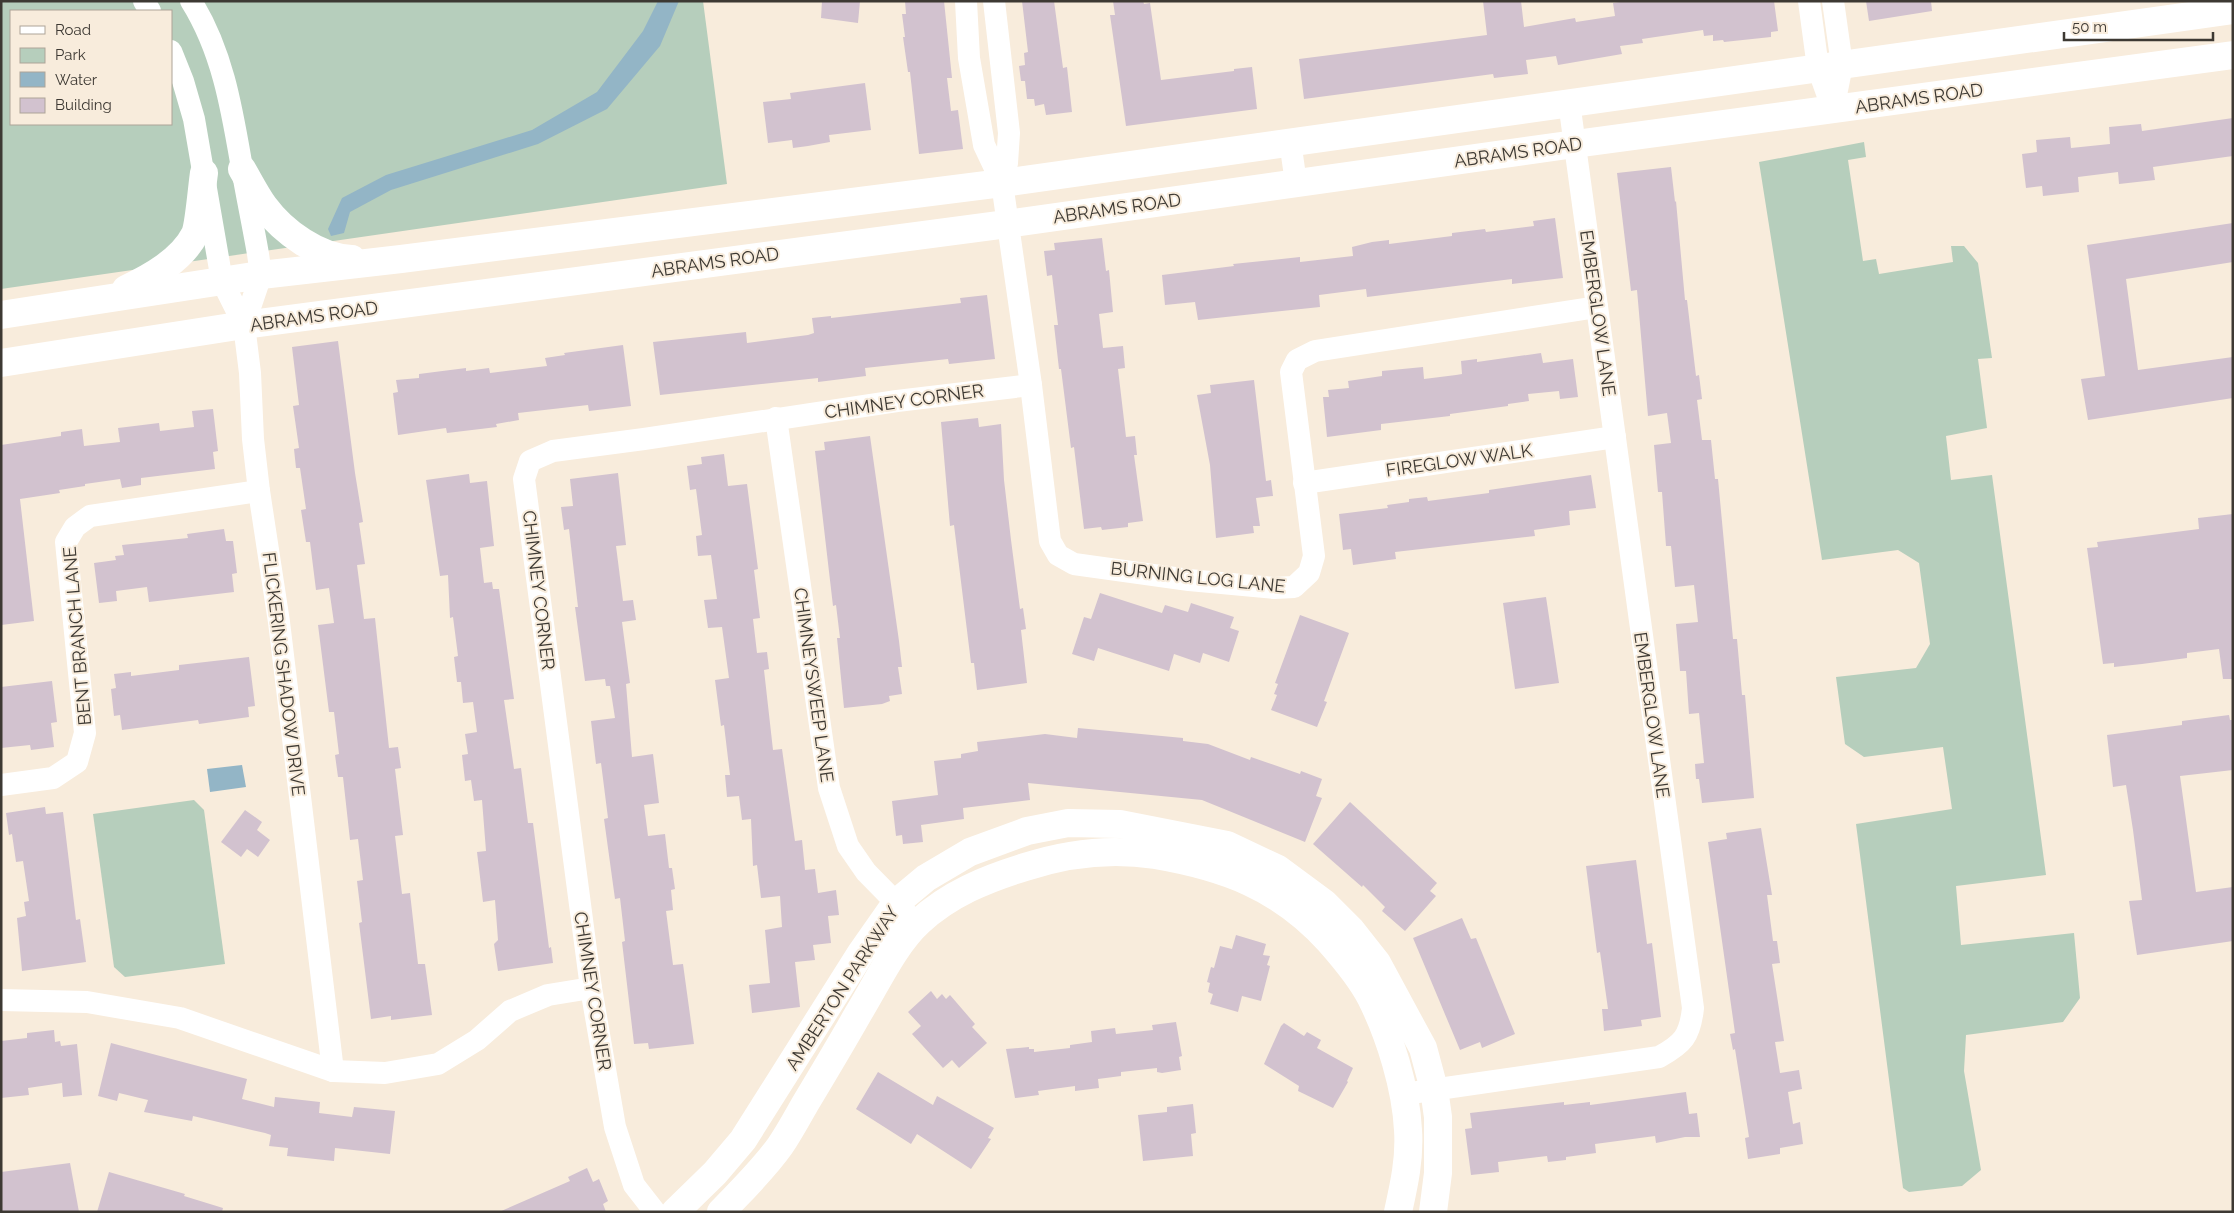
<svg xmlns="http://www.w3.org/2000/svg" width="2234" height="1213" font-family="Raleway,sans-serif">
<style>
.green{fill:#b6cebc;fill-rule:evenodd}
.water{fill:#93b5c6}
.building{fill:#d2c2cf}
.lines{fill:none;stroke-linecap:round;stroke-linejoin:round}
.minor{stroke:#fff;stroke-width:22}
.tertiary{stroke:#fff;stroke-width:28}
.secondary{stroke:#fff;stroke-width:28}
.labels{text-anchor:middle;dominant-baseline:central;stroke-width:4;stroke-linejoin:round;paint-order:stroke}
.street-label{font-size:18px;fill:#3d3933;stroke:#f8ecdc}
</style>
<rect width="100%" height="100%" fill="#f8ecdc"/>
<g class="green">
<path d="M1,1H703L727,184L1,289ZM11,11H171V124H11Z"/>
<path d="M1864,142L1866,157L1848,160L1863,261L1876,259L1879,274L1953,262L1951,246H1964L1978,263L1992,358L1978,359L1987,428L1946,436L1951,480L1992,475L2046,875L1956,886L1961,945L2074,933L2080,998L2063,1022L1966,1035L1964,1071L1981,1170L1962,1186L1909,1192L1903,1188L1856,824L1952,809L1943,747L1864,757L1845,744L1836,677L1916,668L1930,644L1919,563L1898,550L1822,560L1759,162Z"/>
<path d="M194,800L204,810L225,964L125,977L114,967L93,814Z"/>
</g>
<g class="water">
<path d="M658,1H679L660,46L607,109L538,144L391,190L350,212L344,233L331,236L328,229L342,198L386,175L532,130L597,92L643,31Z"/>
<path d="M242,765L246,787L210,792L207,769Z"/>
</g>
<g class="building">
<path d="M822,1H860L858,23L821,18Z"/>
<path d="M905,1H944L952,78H947L951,111L958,110L963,149L919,154L910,72H908L903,37H905L902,14H906Z"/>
<path d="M1022,1H1054L1063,68L1067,67L1072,112L1046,115L1044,104L1035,106L1034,99H1027L1025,81H1021L1019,66L1025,65L1024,53L1028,52Z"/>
<path d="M1113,1H1143L1144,4L1150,3L1161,80L1234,71V69L1252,67L1257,109L1126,126L1110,15H1115Z"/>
<path d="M1483,1H1521L1524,27L1575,18L1576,22L1615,16L1613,3L1627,1H1774L1778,31L1771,32V37L1724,42L1723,40L1713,41V35L1704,36L1703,30L1642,39L1643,43L1620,46L1622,54L1558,65L1556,56L1526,60L1528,74L1494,78L1493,74L1304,99L1299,59L1487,35Z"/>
<path d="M1866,1H1931L1932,11L1869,21Z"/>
<path d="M865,83L871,130L829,135L830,142L808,146L793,148L792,140L768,143L763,102L791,99L790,93Z"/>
<path d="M2233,118V156L2153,167L2155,180L2119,184L2118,172L2078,177L2079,192L2043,196L2042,186L2026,188L2022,154L2037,152L2036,140L2070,137L2071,148L2110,144L2109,127L2141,124L2142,131Z"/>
<path d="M1671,167L1675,202L1676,201L1685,300H1687L1696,376L1699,375L1702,399L1697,400L1702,440H1711L1715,479H1718L1733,639H1737L1742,695H1745L1754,798L1702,803L1699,779H1696L1695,764L1704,763L1699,713L1689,714L1686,671H1680L1676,624L1698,622L1694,585L1675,587L1671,546H1666L1662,492H1658L1654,445L1671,443L1667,413L1648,416L1637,290L1631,291L1617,173Z"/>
<path d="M1555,218L1563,278L1512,284V279L1367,297L1366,289L1319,295L1320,307L1198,320L1195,302L1165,305L1162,275L1234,266L1233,264L1300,257V262L1353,256L1352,247L1372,242L1389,240V244L1452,236V233L1485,229L1486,232L1534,226L1533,221Z"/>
<path d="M2233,223V262L2126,279L2138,370L2233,357V398L2088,420L2081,379L2105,376L2087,245Z"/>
<path d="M1102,238L1106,271L1109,270L1113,312L1099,314L1103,348L1123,346L1125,368L1118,369L1126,437L1135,436L1137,455H1134L1143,521L1128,523V527L1102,530L1101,527L1084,529L1074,447L1071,448L1061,369H1059L1054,325H1058L1052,275L1047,276L1044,251L1055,250L1054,243Z"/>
<path d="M987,295L995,359L949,364L948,359L865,368L866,376L818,382V378L660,395L653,342L746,332L747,343L808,335L814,333L812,318L831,316V318L961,303L960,298Z"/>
<path d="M338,341L355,473L363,522L359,523L365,564L357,565L364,619L375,618L389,748L398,747L401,768L395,769L403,835L395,836L402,894L410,893L418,964H425L432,1015L391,1020V1016L371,1019L359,923L362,922L357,881L363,880L358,839L350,840L343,777H338L335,755L339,754L334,712H329L318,625L334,623L329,588L316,590L310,542H306L301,510L306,509L300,468H296L294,449L299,448L293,406L299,405L292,347Z"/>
<path d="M623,345L631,406L589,411L588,405L518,413L519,420L496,424L497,427L447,433L446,428L398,435L393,393L398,392L396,380L419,378V374L466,368V371L489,368L490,373L547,366L545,358L565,355L564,353Z"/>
<path d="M1541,353L1543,363L1573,359L1578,397L1560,399L1559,391L1528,394L1529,401L1508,404V406L1450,414V416L1381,424V430L1327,437L1323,397H1329L1328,390L1349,388L1348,381L1382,376V371L1423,367L1424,379L1456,375L1462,374L1461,361L1477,359V362Z"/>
<path d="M1254,380L1266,481L1271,480L1273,496L1256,498L1260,526H1253L1254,533L1216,538L1210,465L1197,395L1211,393L1210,385Z"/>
<path d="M213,409L218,451L213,452L215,469L141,478V485L122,488L120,479L85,484V486L59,490L60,493L20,499L34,621L1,625V445L61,436V432L82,429L84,446L120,442L118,428L159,423L160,431L194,427L192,411Z"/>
<path d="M978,418L979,427L1001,424L1004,480L1011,540L1020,609L1023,608L1026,629L1021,630L1027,683L977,690L974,663H971L954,525L950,526L941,422Z"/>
<path d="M870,436L899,641L902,667H898L902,694L889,696L890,701L882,704L844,708L837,638H840L836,605L833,606L815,451L825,450L824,442Z"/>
<path d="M724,454L728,486L747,484L758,569L754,570L760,618L753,619L757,653L767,652L769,669L764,670L773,750L782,749L795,841L802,840L805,870L815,869L818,893L836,890L839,915L828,916L831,943L813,945L815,960L795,962L800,1007L752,1013L749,985L770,983L765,930L782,927L780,896L761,898L757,865L753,866L751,819L742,820L739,796L727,797L725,775H730L724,725L721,726L715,680L729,678L722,627L708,628L704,600L717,599L711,555L698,556L696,536L702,535L696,489L690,490L687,466L702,464L701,457Z"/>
<path d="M618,473L626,545L616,546L623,601L633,600L636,620L622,622L630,683L626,684L632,757L653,754L659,803L644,805L648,836L665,834L669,868H672L675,889L671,890L673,910L666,911L673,965L683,964L694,1044L649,1049L648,1043L634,1044L622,942L625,941L620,898L615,899L604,819L608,818L601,763L596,764L591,721L615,718L610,686H606L605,679L585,681L575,607H578L569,529L564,530L561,507L573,506L570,479Z"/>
<path d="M469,474L470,483L487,481L494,546L480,548L484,583L492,582L493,589H499L514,699L504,700L514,769L521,768L528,823H533L549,948L551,947L553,963L498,971L494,944L498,940L495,900L483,902L477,852L486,851L482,800L474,801L471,780L465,781L462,755L468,754L465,734L477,732L473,702L463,703L461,682H457L454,657L458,656L453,617L450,618L448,575L440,576L426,480Z"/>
<path d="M1591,475L1596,508L1569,511L1570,525L1534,530L1535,536L1395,552L1396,559L1353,565L1351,549L1343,550L1339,514L1388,508L1387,505L1409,502V499L1427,497L1428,501L1489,493V490Z"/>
<path d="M2233,514V679H2223L2219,649L2187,653V658L2142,664L2114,667V663L2103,664L2087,548L2098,547L2097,542L2199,529L2198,518Z"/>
<path d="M224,529L226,541H233L237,573L232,574L234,592L149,602L147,587L116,591L117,601L99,603L94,563L116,560L115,556L124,555L122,545L188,538L187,534Z"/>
<path d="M1100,593L1162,613L1165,605L1188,612L1191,603L1234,617L1230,628L1239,631L1229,662L1203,653L1200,663L1174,654L1169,671L1098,648L1094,661L1072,654L1084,617L1091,619Z"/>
<path d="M1546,597L1559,683L1515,689L1503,603Z"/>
<path d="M1300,615L1349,633L1324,701L1327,702L1317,727L1271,710L1277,695L1274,694L1278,684L1275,683Z"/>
<path d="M249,657L255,706L248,707L249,717L199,724L198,720L122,730L120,715L114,716L111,689L116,688L114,674L131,672V676L179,670V665Z"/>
<path d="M52,681L57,722L51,723L54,747L31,750L30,745L1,748V687Z"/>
<path d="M2229,715L2230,720H2233V770L2180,776L2196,892L2233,887V941L2137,955L2129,901L2142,900L2133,830L2126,785L2113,787L2107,735L2182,725V721Z"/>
<path d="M1078,728L1183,738V741L1208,744L1250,760L1251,757L1300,774L1301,771L1322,779L1316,796L1322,798L1305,842L1202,800L1028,783L1030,800L963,808L964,819L921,825L923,842L903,844L902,835L896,836L892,801L938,795L934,761L961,758V754L978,751L977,742L1045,734L1077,738Z"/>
<path d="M1350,802L1437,883L1430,891L1436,896L1405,931L1382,911L1385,907L1363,885L1362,887L1313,844Z"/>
<path d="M45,807L46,814L63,812L76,920L80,919L86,962L22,971L17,918L26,916L24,902L29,901L23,861L16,862L12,834L9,835L6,813Z"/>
<path d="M245,810L262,822L257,830L270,840L258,857L247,849L241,857L221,842Z"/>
<path d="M1761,828L1772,895H1767L1773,941H1777L1780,963L1772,964L1784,1041L1775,1042L1780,1073L1799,1070L1802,1089L1788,1092L1793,1124L1800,1122L1803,1144L1780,1148V1154L1748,1159L1745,1138L1749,1137L1735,1049L1733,1050L1730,1034L1735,1033L1708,842L1727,839L1726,833Z"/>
<path d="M1636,860L1647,944L1652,943L1661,1017L1641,1020L1642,1026L1604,1031L1602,1009H1608L1600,952L1597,953L1586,866Z"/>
<path d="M1462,918L1471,939L1476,938L1515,1034L1482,1048L1480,1042L1460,1050L1413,938Z"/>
<path d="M1236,935L1266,944L1263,955L1270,956L1267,965L1270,966L1261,1001L1242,996L1238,1012L1210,1004L1213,994L1208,992L1210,983L1207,982L1211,967L1214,968L1220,946L1232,949Z"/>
<path d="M931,991L937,999L942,994L946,999L950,995L975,1024L972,1027L987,1043L959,1068L952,1060L943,1068L912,1034L921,1026L908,1012Z"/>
<path d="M1176,1022L1182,1056L1179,1057L1181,1070L1162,1073L1157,1072V1068L1121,1072V1076L1098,1079L1099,1088L1075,1091V1086L1038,1091L1039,1095L1015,1098L1006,1049L1029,1047V1049H1034V1052L1070,1048V1045L1092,1042L1091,1031L1115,1028L1116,1034L1153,1030L1152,1025Z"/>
<path d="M1284,1023L1304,1036L1307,1032L1321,1040L1317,1048L1353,1068L1347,1081L1348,1082L1333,1108L1298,1091L1299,1086L1264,1064L1281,1026Z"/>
<path d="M54,1030L55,1042L60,1041L61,1046L77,1044L82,1095L63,1097L62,1083L28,1088L29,1095L1,1098V1041L27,1038V1033Z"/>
<path d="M111,1043L247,1079L242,1099L274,1107L275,1097L320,1102L319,1113L352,1117L354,1107L395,1111L390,1154L335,1148L334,1161L287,1156L288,1148L269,1146L271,1135L265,1133L193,1116L192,1121L144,1112L148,1100L119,1093L117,1101L98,1096Z"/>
<path d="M878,1072L933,1105L937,1096L994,1128L988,1138L991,1139L971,1169L917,1134L911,1144L856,1109Z"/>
<path d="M1686,1092L1689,1114L1697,1113L1700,1137H1685L1656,1143L1655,1136L1595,1144L1596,1153L1566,1157V1160L1548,1162L1547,1156L1498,1162L1499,1172L1471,1175L1465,1129L1472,1128L1470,1113L1564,1102V1105L1590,1102V1105Z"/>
<path d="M1193,1104L1196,1133L1191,1134L1193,1156L1143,1161L1138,1115L1167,1112V1107Z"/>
<path d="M70,1163L79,1212H1V1172Z"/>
<path d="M587,1168L593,1182L599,1179L608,1201L603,1204L606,1212H499L570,1181L568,1177Z"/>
<path d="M109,1172L185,1194L184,1196L223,1208L222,1212H97Z"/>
</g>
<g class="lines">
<g class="minor">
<path d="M144,1L150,11"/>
<path d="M191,1C223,52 232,110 242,168C247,197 253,225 258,254L261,275L244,325"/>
<path d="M966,1L969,58L984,145L1002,183L1031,385L1050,541L1058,555L1074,564L1189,580L1274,588L1294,587L1309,573L1314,556L1291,372L1297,360L1315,351L1597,307"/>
<path d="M994,1L1009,133L1007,163L1002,183"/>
<path d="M1809,1L1818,68L1833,110"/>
<path d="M171,51L183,81L194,119L222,281L244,325L250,373L253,439L259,491L279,622L333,1071"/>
<path d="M1833,110L1842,65L1833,1"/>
<path d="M1290,141L1296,183"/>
<path d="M776,418L829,788L848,846L866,872L917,924"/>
<path d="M1304,483L1615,437"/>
<path d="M1,785L53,778L77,762L85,733L66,542L75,527L90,516L259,491"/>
<path d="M1,1000L87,1002L180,1018L333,1071L385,1073L438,1064L477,1040L510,1011L548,995L591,988"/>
<path d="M1404,1094L1659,1057C1683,1044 1690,1036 1693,1008L1569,102"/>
<path d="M655,1212L634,1185L615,1127L591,988L524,479L530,461L553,451L644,439L897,401L1031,385"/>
</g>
<g class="tertiary">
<path d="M675,1212L715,1173L743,1140L861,953L896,903L926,878L970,852L1027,831L1068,823L1120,824L1227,845L1278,869L1324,903L1351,930L1377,963L1423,1048L1434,1089L1438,1117V1173L1433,1212"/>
<path d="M721,1212C741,1191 763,1170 780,1146C789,1133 797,1118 805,1104C823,1074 841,1044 858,1014C876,985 894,945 919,922C949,894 986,879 1025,867C1068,853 1111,848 1155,855C1225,867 1280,887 1329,941C1344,958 1361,978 1371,998C1390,1036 1406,1088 1408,1130C1410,1158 1404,1185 1398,1212"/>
</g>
<g class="secondary">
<path d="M242,169C249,181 256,195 264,206C283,232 319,258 352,259"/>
<path d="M126,289C151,277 182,260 195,234C199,225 202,186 204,173"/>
<path d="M1,315L261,275L401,259L1002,183L2233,10"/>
<path d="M1,363L244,325L1007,224L1575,144L2233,55"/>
</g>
</g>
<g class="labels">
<g class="street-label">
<text transform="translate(1919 98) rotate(-8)">ABRAMS ROAD</text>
<text transform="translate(1518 152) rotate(-8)">ABRAMS ROAD</text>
<text transform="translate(1117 208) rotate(-8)">ABRAMS ROAD</text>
<text transform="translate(715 262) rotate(-8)">ABRAMS ROAD</text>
<text transform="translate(1598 313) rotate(82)">EMBERGLOW LANE</text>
<text transform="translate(314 316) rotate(-8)">ABRAMS ROAD</text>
<text transform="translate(904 401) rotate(-8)">CHIMNEY CORNER</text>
<text transform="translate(1459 460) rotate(-8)">FIREGLOW WALK</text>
<text transform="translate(1198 577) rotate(6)">BURNING LOG LANE</text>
<text transform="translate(539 590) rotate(83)">CHIMNEY CORNER</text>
<text transform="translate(77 636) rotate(-95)">BENT BRANCH LANE</text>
<text transform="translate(284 674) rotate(83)">FLICKERING SHADOW DRIVE</text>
<text transform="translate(814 685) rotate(82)">CHIMNEYSWEEP LANE</text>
<text transform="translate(1652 715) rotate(82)">EMBERGLOW LANE</text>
<text transform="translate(842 988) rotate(-57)">AMBERTON PARKWAY</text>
<text transform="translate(593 991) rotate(81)">CHIMNEY CORNER</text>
</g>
</g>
<rect width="2234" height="1213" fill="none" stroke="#3d3933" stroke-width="5"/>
<rect x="10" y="10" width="162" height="115" fill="#f8ecdc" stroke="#ada498"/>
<rect x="20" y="26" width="25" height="8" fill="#ffffff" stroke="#ada498"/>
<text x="55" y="35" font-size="15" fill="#3d3933">Road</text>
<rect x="20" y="48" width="25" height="15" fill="#b6cebc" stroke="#ada498"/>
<text x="55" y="60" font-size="15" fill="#3d3933">Park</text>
<rect x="20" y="72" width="25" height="15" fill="#93b5c6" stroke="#ada498"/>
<text x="55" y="85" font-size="15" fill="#3d3933">Water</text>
<rect x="20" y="98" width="25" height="15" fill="#d2c2cf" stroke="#ada498"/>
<text x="55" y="110" font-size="15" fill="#3d3933">Building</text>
<path d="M2064 32v8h149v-8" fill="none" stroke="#3d3933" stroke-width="2.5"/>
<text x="2072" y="32" font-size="15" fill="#3d3933" stroke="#f8ecdc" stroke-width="4" paint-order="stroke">50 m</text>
</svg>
